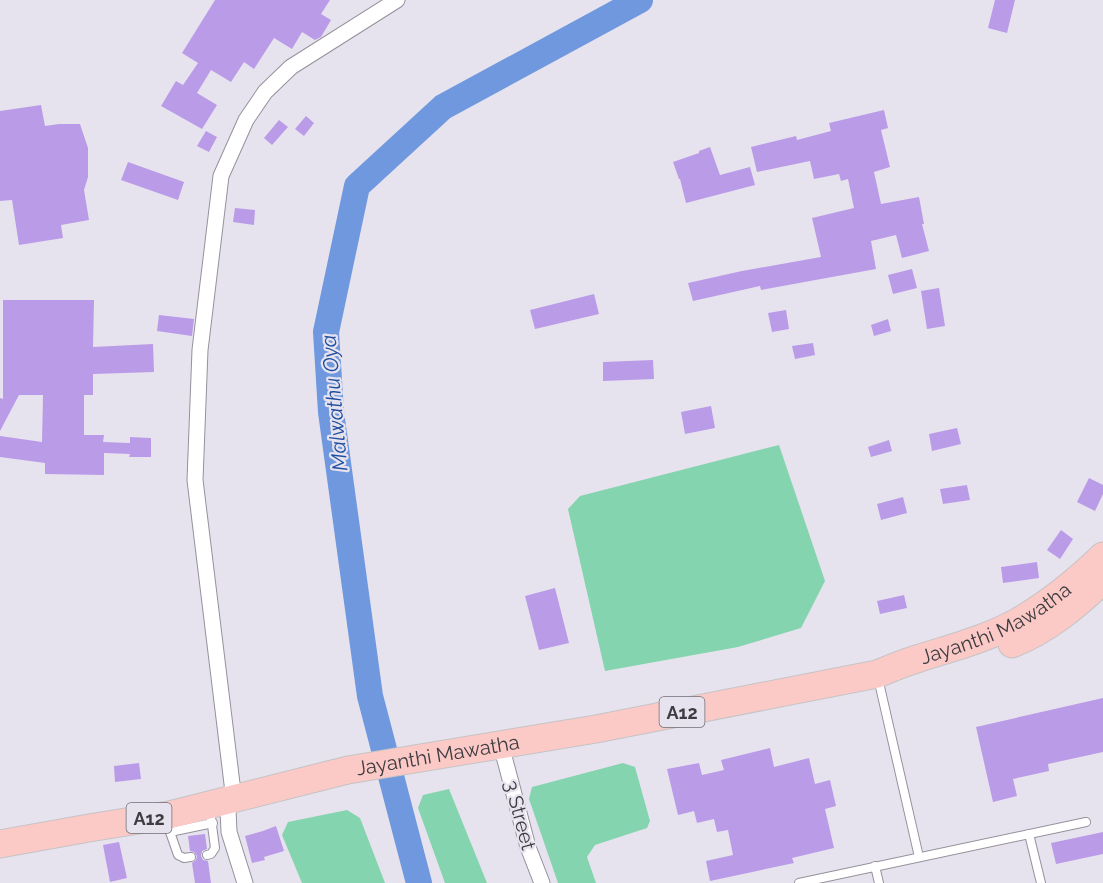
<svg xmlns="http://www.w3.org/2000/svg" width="1103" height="883" font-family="Raleway,sans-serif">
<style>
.green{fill:#84d4af}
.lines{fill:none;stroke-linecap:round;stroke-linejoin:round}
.river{stroke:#6f98de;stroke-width:26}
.building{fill:#ba9be8}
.lane-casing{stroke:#95919b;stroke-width:10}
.street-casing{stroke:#95919b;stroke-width:17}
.highway-casing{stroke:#c5c4c6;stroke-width:29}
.lane{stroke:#fff;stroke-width:8}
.street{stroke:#fff;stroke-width:15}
.highway{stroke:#fbc9c6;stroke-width:27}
.labels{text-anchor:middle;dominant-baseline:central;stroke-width:4.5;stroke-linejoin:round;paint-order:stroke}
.shield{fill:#e7e3ee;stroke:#716e75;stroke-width:1.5}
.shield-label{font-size:18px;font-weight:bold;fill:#3e3c41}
.street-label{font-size:20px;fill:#3e3c41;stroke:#e7e3ee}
.water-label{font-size:21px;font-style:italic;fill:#1f4fa1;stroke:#e7e3ee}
</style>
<rect width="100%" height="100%" fill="#e7e3ee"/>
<g class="green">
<path d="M779,445L825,581L801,628L738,647L605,671L568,509L580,496Z"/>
<path d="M623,763L635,767L650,821L647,828L595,845L587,857L596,883H558L529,799L532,787Z"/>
<path d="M449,789L487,883H445L418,808L423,795Z"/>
<path d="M347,810L360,818L385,883H302L282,835L288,822Z"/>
</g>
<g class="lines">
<path class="river" d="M419,883L370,696L331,412L326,332L357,186L443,107L640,0"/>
</g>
<g class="building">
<path d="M215,0H330L321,14L331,20L321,37L315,40L302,32L292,49L274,38L254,69L244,62L231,82L211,70L197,93L217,105L202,129L161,106L176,81L183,85L198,63L182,53Z"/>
<path d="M995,0H1015L1007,33L988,28Z"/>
<path d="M41,105L45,126L59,124H80L88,148V177L84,190L89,220L61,225L63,238L19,245L12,200L0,201V111Z"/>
<path d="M884,110L888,128L881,130L890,167L874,172L881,204L919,197L924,224H922L929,251L902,258L896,235L871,241L876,269L761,290L760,286L693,301L688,283L742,271L821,257L812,218L854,208L848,179L841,181L839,174L814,179L810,161L757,172L751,147L796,136L797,140L831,131L829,123Z"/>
<path d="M306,116L314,123L304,136L295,129Z"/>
<path d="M279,120L288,127L272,145L264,138Z"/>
<path d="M206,131L217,137L209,152L197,146Z"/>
<path d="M710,147L720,175L750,167L755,185L686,203L680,179H679L673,162L699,153V151Z"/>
<path d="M128,162L184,182L178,200L121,180Z"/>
<path d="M235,208L255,210L254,225L233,222Z"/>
<path d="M912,269L917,288L893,294L888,275Z"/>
<path d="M939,288L945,326L927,329L921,291Z"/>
<path d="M594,294L599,314L535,329L530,310Z"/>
<path d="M3,300H94L93,347L153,344L154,372L93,374V395H84V435H104L103,442L130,443V437L151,438V457H129L130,454L104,453V475L45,474V463L0,457V436L42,442L43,395H19L0,431V398L3,399Z"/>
<path d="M786,310L789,329L772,332L768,313Z"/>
<path d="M159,315L194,319L192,336L157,331Z"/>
<path d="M888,319L891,331L874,336L871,325Z"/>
<path d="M813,343L815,355L795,359L792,346Z"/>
<path d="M653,360L654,379L603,381V362Z"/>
<path d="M711,406L715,428L685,434L681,412Z"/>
<path d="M957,428L961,444L932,451L929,434Z"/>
<path d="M889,440L892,451L871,457L868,447Z"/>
<path d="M1089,478L1103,485V494L1095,511L1077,502Z"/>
<path d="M967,485L970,500L943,504L940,489Z"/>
<path d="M903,497L907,513L881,520L877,504Z"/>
<path d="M1061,530L1073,539L1060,559L1047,550Z"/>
<path d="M1037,562L1039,578L1003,583L1001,567Z"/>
<path d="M555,588L569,643L539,650L525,596Z"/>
<path d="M904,595L907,608L880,614L877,601Z"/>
<path d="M1103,698V752L1048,764L1049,771L1013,779L1017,796L993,802L976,727Z"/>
<path d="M770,748L774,767L809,758L815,784L830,780L836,806L825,809L834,848L792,858L794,863L710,881L706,861L733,855L728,830L717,832L714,819L697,823L694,811L678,815L667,769L699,763L702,775L724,770L721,760Z"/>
<path d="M139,763L141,779L115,782L114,766Z"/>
<path d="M276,826L284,851L264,857L265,860L252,863L245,836L263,831Z"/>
<path d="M1103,832V854L1056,864L1051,843Z"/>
<path d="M205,834L207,849L202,851L201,856L203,860L208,861L211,883H195L192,863L196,860L197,856L194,852L190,851L188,836Z"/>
<path d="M119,842L127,878L110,882L103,845Z"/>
</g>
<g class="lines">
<defs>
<g id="lane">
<path d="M878,678L919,857"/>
<path d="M169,819L170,832L178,855L184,858L191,857"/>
<path d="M170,832L213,823"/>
<path d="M1029,834L1041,883"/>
<path d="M207,855L211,854L215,848L210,810"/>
<path d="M875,866L879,883"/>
<path d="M799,883L1086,822"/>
</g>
<g id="street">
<path d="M501,745L528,847L542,883"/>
<path d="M234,800L195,480L200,350L221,176L246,120L265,92L291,67L397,0"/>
<path d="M228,809L229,832L245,883"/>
</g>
<g id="highway">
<path d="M1012,644C1047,630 1076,606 1103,580"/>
<path id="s1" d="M0,844L89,828L169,815L348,770L596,729L877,674C892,668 906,662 920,658C954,647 989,638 1019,621C1050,603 1078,580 1103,556"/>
</g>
</defs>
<use href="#lane" class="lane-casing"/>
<use href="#street" class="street-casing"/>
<use href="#highway" class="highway-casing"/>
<use href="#lane" class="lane"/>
<use href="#street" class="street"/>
<use href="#highway" class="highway"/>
</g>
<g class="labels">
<g class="shield">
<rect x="659.5" y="697" width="45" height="30" rx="4.5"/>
<rect x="126.5" y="803" width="45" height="30" rx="4.5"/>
</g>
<g class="shield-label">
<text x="682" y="712">A12</text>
<text x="149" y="818">A12</text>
</g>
<g class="street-label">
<text stroke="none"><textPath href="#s1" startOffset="1023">Jayanthi Mawatha</textPath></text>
<text stroke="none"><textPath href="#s1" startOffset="447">Jayanthi Mawatha</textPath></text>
<text transform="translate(520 815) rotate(75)">3 Street</text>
</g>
<g class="water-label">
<text transform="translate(334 403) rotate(-95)">Malwathu Oya</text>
</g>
</g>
</svg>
